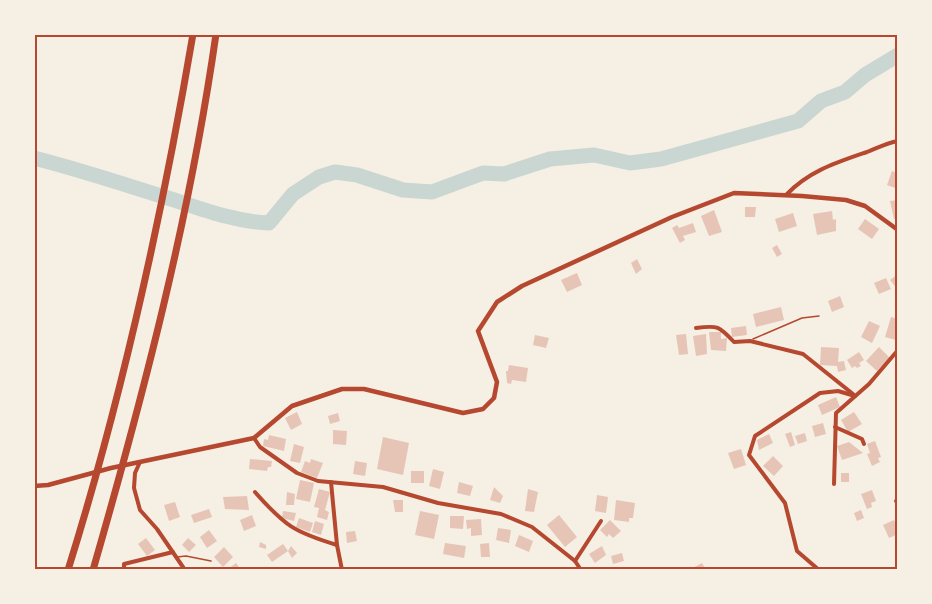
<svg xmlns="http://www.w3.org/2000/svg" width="932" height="604" font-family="Roboto,sans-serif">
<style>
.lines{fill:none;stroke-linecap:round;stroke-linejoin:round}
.river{stroke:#c9d6d2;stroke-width:15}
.building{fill:#e6c5b7}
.service{stroke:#b5482f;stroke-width:1.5}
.minor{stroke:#b5482f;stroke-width:4}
.tertiary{stroke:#b5482f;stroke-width:4.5}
.motorway{stroke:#b5482f;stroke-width:7}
.neatline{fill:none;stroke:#b5482f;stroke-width:2}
</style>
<rect width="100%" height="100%" fill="#f6efe4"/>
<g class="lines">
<path class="river" d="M34,158C81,170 126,185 171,199C202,209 236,222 269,223L293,194L319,177L335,172L357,175L403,190L432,192L483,173L504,174L550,159L594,155L630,163L661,159L798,121L821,101L845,92L865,75L898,55"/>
</g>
<g class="building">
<path d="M892,171L898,174V189L887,185Z"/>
<path d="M898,200V218L894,219L890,201Z"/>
<path d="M745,207H756L755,217H745Z"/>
<path d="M714,210L722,232L709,236L701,216Z"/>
<path d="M832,211L833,220L836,219V231L817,235L813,214Z"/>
<path d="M793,213L797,226L779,232L775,219Z"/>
<path d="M865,219L879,229L872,239L858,229Z"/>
<path d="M693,223L696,232L683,236L685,240L680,243L672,228L677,225L679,228Z"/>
<path d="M777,245L782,254L777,257L772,248Z"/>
<path d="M637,259L642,269L636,274L631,263Z"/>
<path d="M577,273L582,285L567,292L561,280Z"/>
<path d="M898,274V290L890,280Z"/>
<path d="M886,278L891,289L879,294L874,283Z"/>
<path d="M840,296L844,307L832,312L828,301Z"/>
<path d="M781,307L784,320L756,327L753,314Z"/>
<path d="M891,317L898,319L896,340L885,337Z"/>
<path d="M869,321L880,326L872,343L861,337Z"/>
<path d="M746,326L747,335L732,337L731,328Z"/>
<path d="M709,332H721V339L727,338L726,351L711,350Z"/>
<path d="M686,334L688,354L679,355L676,335Z"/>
<path d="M706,334L707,354L696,356L693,336Z"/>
<path d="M535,335L549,338L546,348L533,345Z"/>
<path d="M821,347L839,348L838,362L844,361L846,370L838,372L837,366L820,365Z"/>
<path d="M879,347L890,358L877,371L866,361Z"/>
<path d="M859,352L864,360L859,363L861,366L857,368L855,366L852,368L847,360Z"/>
<path d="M509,365L528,368L526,382L512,380L511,384L507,383L506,371H508Z"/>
<path d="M836,397L840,407L822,415L818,405Z"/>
<path d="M297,412L302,424L291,430L285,418Z"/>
<path d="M854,412L862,424L848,432L841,420Z"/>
<path d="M338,413L340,421L330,424L328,416Z"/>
<path d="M823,423L826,434L815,437L812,426Z"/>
<path d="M333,430L347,431L346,445L333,444Z"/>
<path d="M791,432L795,445L790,447L785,434Z"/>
<path d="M805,433L807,441L798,444L795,436Z"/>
<path d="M769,434L773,443L759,450L757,440Z"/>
<path d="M269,435L286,439L284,451L263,446L264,439L268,440Z"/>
<path d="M383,437L409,443L403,475L377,469Z"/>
<path d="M875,441L881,457L878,458L880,462L872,466L867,454L870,453L867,444Z"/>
<path d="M849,442L863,453L842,460L837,446Z"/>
<path d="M294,444L304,447L300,463L290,461Z"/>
<path d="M741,449L746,465L734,469L728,453Z"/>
<path d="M773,456L783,466L774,476L763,466Z"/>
<path d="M250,459L272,461L271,467H268L267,471L249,469Z"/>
<path d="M311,459L323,463L317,478L301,472L305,461L310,463Z"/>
<path d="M355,461L367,463L365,476L353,474Z"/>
<path d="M433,469L444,472L440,489L429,486Z"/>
<rect x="411" y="471" width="13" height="12"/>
<rect x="841" y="473" width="8" height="9"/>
<path d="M300,480L314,483L310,502L296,499Z"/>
<path d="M459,482L473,486L470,496L457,493Z"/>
<path d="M494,487L503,496L500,503L490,500Z"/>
<path d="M319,489L330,492L325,510L329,512L327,520L317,517L319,508L314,507Z"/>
<path d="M528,489L538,492L534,512L525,511Z"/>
<path d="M872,490L876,501L871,503L872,507L867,509L861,494Z"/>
<path d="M287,492L295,494L294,505H286Z"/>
<path d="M597,495L608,497L606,513L595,511Z"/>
<path d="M247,496L249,510L225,509L223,497Z"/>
<path d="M393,500H403V512H395Z"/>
<path d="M616,500L635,503L633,518H629V522L614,520Z"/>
<path d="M175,502L180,517L169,521L164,505Z"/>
<path d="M209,509L212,517L194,523L191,515Z"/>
<path d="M861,510L864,518L857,521L854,513Z"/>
<path d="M283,511L296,513L294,521L282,518Z"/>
<path d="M420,511L439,515L434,539L415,535Z"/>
<path d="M252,515L256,526L244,531L240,520Z"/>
<path d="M559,515L577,537L565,547L547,525Z"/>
<path d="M450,516H464L463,529L450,528Z"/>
<path d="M299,518L313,523L310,532L296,527Z"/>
<path d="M481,519L482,535L471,536V528L467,529L466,520Z"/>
<path d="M610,520L621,531L613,538L609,534L607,537L600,530Z"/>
<path d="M894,520L898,528V534L889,538L883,525Z"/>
<path d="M315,521L324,524L321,535L312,532Z"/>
<path d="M498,528L511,530L509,543L496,540Z"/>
<path d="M209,530L217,541L207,548L200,537Z"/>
<path d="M355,531L357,541L347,543L346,532Z"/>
<path d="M519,535L533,541L529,552L515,546Z"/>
<path d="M146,538L155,550L147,556L138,544Z"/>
<path d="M188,538L196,545L189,552L182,545Z"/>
<path d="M260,542L266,545V549L259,547Z"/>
<path d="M445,543L466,546L464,558L443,554Z"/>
<path d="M489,543L490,557H481L480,544Z"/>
<path d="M283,544L288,551L272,562L267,555Z"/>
<path d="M291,546L297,553L292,558L288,551Z"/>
<path d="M602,546L606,555L595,563L589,554Z"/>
<path d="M224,547L233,557L223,567L214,557Z"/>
<path d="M622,553L624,561L613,564L611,556Z"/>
<path d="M236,563L241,570H227Z"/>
<path d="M702,563L706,570H689Z"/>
</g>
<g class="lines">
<g class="service">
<path d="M753,339L802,318L819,316"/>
<path d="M177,557L186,556L211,561"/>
</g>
<g class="minor">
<path d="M786,195C809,171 835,163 867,152C877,148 887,143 898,141"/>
<path d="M696,328C718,325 719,326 734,342L750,341L803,354L853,394"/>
<path d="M835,427L862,439L864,444"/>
<path d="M254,438L260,447L297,473L318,481L383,487L438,503L501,514L532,527L575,561L581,570"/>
<path d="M140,462L135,473L134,488L140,510L157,529L185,570"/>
<path d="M331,482L337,545L342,570"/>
<path d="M834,484L836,413L869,384L898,350"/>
<path d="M255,492C285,526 294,532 337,545"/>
<path d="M896,501H898"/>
<path d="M575,561L601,521"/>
<path d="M124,570V564L173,552"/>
<path d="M819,570L797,551L785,503L749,455L755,436L820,393L838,391L855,396"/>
</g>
<path class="tertiary" d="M34,486L48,485L111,468L254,438L292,406L342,389H364L463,413L483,409L494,398L497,382L478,331L497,302L522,286L672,217L734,193L802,196L846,200L865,206L898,230"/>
<g class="motorway">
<path d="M68,570C123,394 162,216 193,34"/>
<path d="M93,570C144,393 190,216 216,34"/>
</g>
</g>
<rect width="932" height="604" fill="none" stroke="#f6efe4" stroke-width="72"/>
<rect x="36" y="36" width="860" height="532" class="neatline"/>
</svg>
